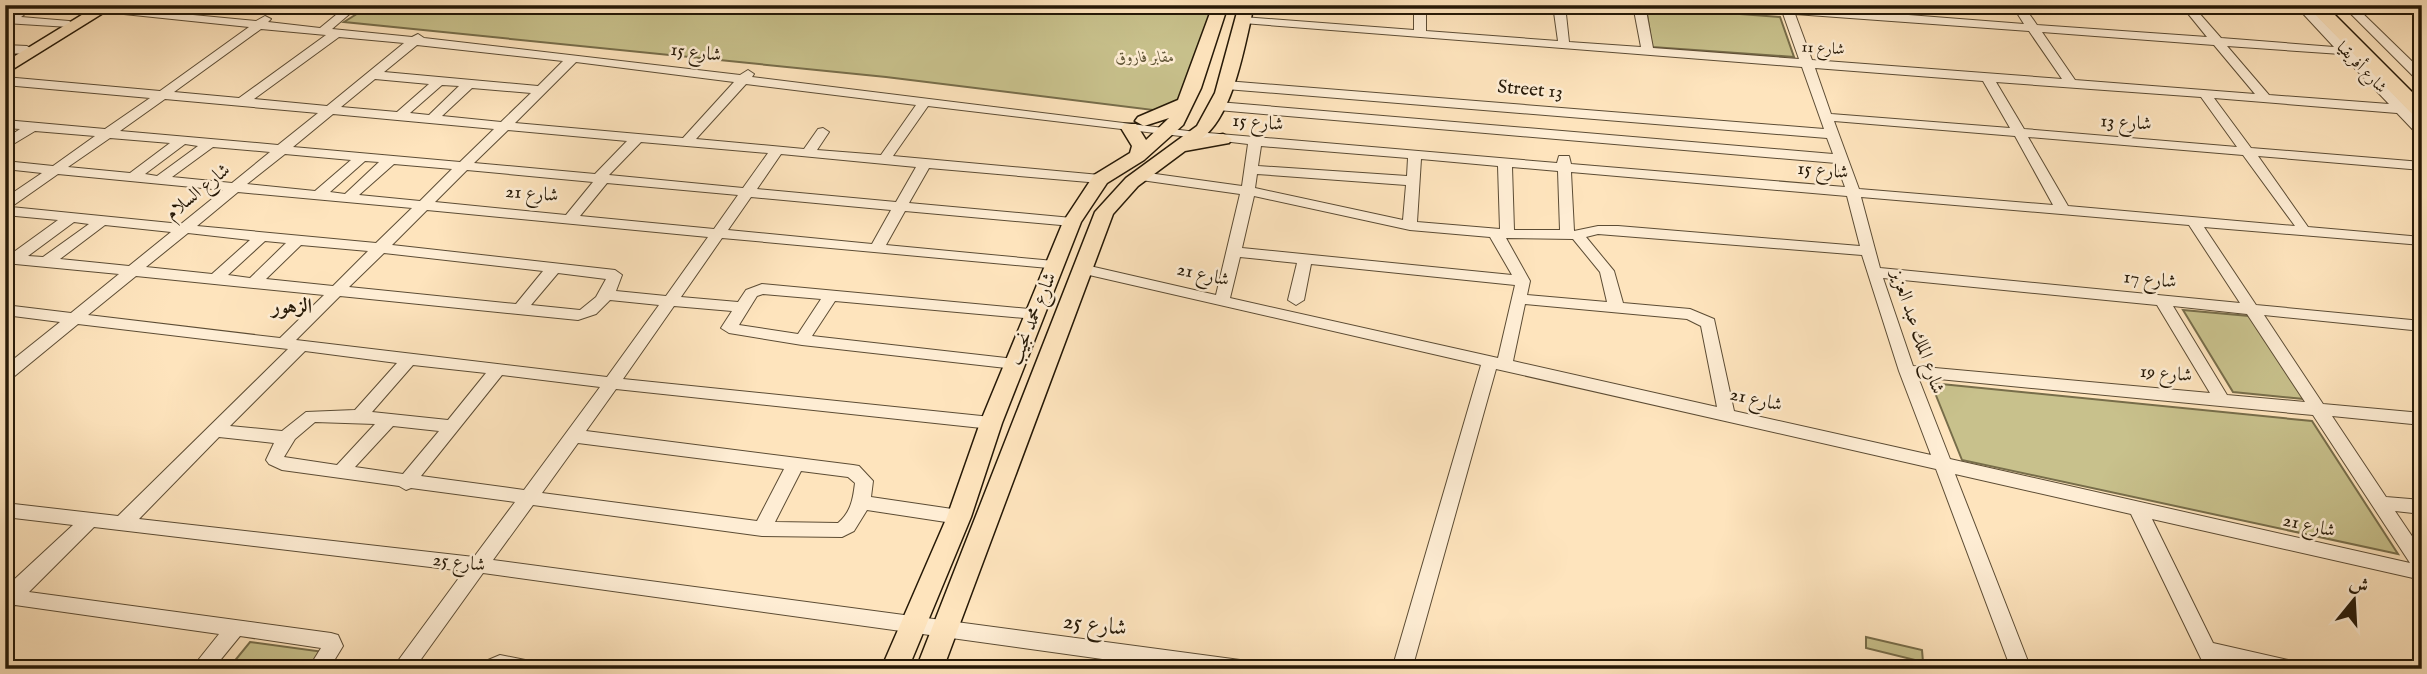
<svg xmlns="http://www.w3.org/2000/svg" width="2427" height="674" font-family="'IM FELL English',Amiri,serif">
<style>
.green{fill:#c8c18c;stroke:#776d4a;stroke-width:2}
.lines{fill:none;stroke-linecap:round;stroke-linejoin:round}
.minor-casing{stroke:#5c4c34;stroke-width:2}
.major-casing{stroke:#261907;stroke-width:3}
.highway-casing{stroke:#261907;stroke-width:3}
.minor{fill:#feedd4;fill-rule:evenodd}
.major{fill:#fee4bd;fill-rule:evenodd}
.highway{fill:#fee4bd;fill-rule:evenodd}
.labels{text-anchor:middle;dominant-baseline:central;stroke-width:5;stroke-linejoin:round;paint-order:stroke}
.far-street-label{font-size:16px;fill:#261907;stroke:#feedd4}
.far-park-label{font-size:16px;font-style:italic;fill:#5f5436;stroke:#feedd4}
.street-label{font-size:19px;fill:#261907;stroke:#feedd4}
.neighbourhood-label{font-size:21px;font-weight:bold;fill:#261907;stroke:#feedd4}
.near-street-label{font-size:23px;fill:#261907;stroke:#feedd4}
</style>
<rect width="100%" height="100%" fill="#fee4bd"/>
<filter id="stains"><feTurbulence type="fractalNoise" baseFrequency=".00286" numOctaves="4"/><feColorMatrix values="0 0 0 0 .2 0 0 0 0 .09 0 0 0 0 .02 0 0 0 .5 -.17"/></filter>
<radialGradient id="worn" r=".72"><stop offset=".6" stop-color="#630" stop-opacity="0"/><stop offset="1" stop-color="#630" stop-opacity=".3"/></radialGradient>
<g class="green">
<path d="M371,5H1219L1186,96L1161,111L886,77L344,22Z"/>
<path d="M1646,7L1780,17L1794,57L1652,47Z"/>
<path d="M2183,310L2249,316L2304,399L2233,392Z"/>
<path d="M1931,383L2312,421L2398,554L1962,460Z"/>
<path d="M1866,637L1922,650L1923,662L1866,648Z"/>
<path d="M250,642L324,652L311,669H228Z"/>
</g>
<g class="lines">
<defs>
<g id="minor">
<path d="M24,5H37L21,17L69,21L75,24L69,27L5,23V16Z"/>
<path d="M88,5L256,21L265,16L271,19L268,22L320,28L348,5H360L332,29L412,37L418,34L424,38L740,75L748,70L754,74L752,77L1196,132L1557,163L1559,156H1569L1571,164L1845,187L1836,163L1218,110L1212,106L1218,102L1833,154L1827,138L1226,89L1220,85L1226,81L1824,129L1802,67L1243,23L1237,20L1243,17L1414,30V5H1426V31L1558,41L1553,5H1565L1569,42L1641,47L1633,5H1645L1653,48L1799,59L1780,5L2024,24L2012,5H2023L2037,25L2207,37L2181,5H2192L2221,38L2334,47L2295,5H2307L2422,123V135L2417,134L2397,113L2214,98L2251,148L2422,162V170L2258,156L2308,227L2422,237V245L2204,227L2256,305L2422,321V331L2264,315L2323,404L2422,413V425L2332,416L2386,497L2422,500V514L2395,511L2422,551V580L2152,519L2213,643L2288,660L2295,663L2298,669H2251L2223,662L2226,669H2206L2131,514L1955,474L2031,669H2011L1936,469L1496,369L1412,669H1392L1481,365L1076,272L1074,269L1081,264L1216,295L1240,194L1141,180L1134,176L1141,172L1242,186L1248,144L928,106L893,156L1100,175L1107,179L1100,183L929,168L909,203L1072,218L1079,222L1072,226L905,211L886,245L1054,261L1059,263L1061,266L1059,269L722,238L681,297L738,302L746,290L762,284L1040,310L1043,314L1035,319L835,301L812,336L1015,359L1021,360L1023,364L1021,368L1015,369L802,345L729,333L721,328L732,311L674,306L623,379L991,417L997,419L999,423L997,427L991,429L616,389L586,431L853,465L859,466L873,481L871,497L959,510L965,512L968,517L965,522L959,524L867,510L854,531L842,537L762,536L533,505L493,560L1240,660L1247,663L1250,669H1174L483,573L414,669H392L464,571L94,527L29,592L331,633L338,635L343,646L329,669H308L321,648L240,636L213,669H191L219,634L15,605L5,607V588L73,525L5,517V503L118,516L288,349L78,324L11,379L5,380V366L60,322L5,315V305L71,313L119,274L5,263V254H11L58,220L5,215V198L42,173L5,169V161L53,166L95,136L35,131L5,149V139L20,129L5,128V120L105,129L150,98L5,85V77L160,91L249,27L95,11ZM1795,14L2029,31L2062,79L1812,60ZM261,29L326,35L239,98L174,92ZM2042,32L2214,45L2255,94L2075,80ZM339,37L404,43L327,106L254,99ZM417,45L563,61L538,86L384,72ZM2227,46L2341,54L2389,104L2269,95ZM576,62L734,82L683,138L515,123ZM1815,68L1983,81L2010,128L1831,114ZM375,79L429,84L397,112L341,107ZM1996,82L2201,97L2237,147L2024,129ZM746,84L916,105L881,155L817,150L829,132L823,128L818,129L804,149L696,139ZM442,85L459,86L429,115L410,113ZM472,88L531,93L501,122L442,116ZM165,99L318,113L278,145L120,131ZM333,114L494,129L460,162L293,147ZM1834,121L2015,136L2053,205L1859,189ZM508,130L627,141L595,174L474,163ZM2028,137L2243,155L2295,226L2068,206ZM110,138L170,143L130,173L68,167ZM641,142L768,153L743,188L609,175ZM185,144L198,146L157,176L145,174ZM1261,146L1408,158L1407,176L1258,166ZM213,147L270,152L232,183L172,177ZM285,154L351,160L315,191L247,184ZM781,154L916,167L896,202L757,189ZM1421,159L1498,166L1500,229L1417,222ZM365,161L379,162L345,194L330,192ZM394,164L452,169L420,201L359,195ZM1512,167L1558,171L1560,230H1514ZM467,170L593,182L566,215L435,202ZM1571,172L1847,196L1860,246L1618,226H1598L1574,231ZM58,174L223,190L181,224L11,207ZM1257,174L1406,185L1403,220L1255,188ZM607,183L738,195L714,229L580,216ZM238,192L412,208L376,243L197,226ZM1254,196L1410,230L1490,237L1512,275L1242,248ZM751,197L891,210L872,244L728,230ZM1861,197L2189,225L2240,303L1880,268ZM427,210L708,237L666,296L616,291L622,275L615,270L392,245ZM74,222L89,224L43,257L28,256ZM105,225L171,232L129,266L60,259ZM188,233L250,240L212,274L146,267ZM1598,234L1862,255L1899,371L1931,455L1734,411L1714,319L1690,309L1623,303L1614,271L1586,237ZM1506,238L1573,239L1600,272L1607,302L1527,295L1530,281ZM265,241L286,243L250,278L228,275ZM301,245L368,251L333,286L266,279ZM384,253L543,271L516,304L349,287ZM1240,257L1297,263L1288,300L1296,305L1304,300L1311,264L1515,285L1498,358L1230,298ZM558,273L606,279L596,297L580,310L531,305ZM136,276L324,295L280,338L88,315ZM1883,278L2157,305L2210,393L1913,366ZM763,294L821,299L798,334L739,325L757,296ZM340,296L578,320L596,314L610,300L659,305L607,377L296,340ZM1525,304L1687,319L1701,326L1717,407L1513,361ZM2173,306L2247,314L2305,402L2227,395ZM305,351L397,363L355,410L306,412L282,431L230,426ZM413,365L486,373L448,420L372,412ZM502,375L600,387L524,490L421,476ZM1918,377L2313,415L2410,563L1950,459ZM315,422L375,424L337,465L284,457L295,439ZM393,426L439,431L403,474L355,467ZM219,437L274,443L266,460L269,464L282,470L399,486L406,490L411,488L515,502L474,557L139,519ZM578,443L784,469L757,521L542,493ZM801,471L848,477L855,483C853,499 851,512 838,523L775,522Z"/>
<path d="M2342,5H2354L2422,71V82L2418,81Z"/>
<path d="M5,45L27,46L33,50L27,54L5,53Z"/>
<path d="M500,655L540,663L543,669H478L481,663Z"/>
</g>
<g id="major">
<path d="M98,5H116L5,74V62Z"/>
<path d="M1213,5H1228L1201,88L1183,125L1144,160L1107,183L1081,222L1002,423L971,517L908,669H881L947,517L980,423L1063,222L1094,175L1130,153L1132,146L1121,128L1124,124H1136L1146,140L1169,118L1144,126L1135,121L1138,117L1178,100Z"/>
<path d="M1239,5H1254C1245,43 1234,115 1202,138L1223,134L1232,139L1229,143L1185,151L1138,186L1113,214L943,669H916L1095,212L1126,178L1197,126L1215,93Z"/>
</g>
<path id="highway" d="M2306,5H2325L2422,102V119L2415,117Z"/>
</defs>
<use href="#minor" class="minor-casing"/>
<use href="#major" class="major-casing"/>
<use href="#highway" class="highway-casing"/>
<use href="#minor" class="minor"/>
<use href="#major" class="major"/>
<use href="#highway" class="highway"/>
</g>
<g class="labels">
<g class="far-street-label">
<text transform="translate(1823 49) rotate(4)">شارع 11</text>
<text transform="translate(2361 68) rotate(46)">شارع أفريقيا</text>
</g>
<g class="far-park-label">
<text x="1145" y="58">مقابر فاروق</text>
</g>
<g class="street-label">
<text transform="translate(696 53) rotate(7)">شارع 15</text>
<text transform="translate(1530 90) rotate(5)">Street 13</text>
<text transform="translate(1258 123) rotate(5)">شارع 15</text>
<text transform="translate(2126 123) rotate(4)">شارع 13</text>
<text transform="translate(1823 171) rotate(5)">شارع 15</text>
<text transform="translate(198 192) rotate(-39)">شارع السلام</text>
<text transform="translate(532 194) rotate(5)">شارع 21</text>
<text transform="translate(1203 275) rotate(13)">شارع 21</text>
<text transform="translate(2150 280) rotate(6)">شارع 17</text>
<text transform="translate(1033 319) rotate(-68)">شارع محمد نجيب</text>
<text transform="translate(1917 332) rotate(71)">شارع الملك عبد العزيز</text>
<text transform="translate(2166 374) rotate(5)">شارع 19</text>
<text transform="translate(1756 400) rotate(13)">شارع 21</text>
<text transform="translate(2309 526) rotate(13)">شارع 21</text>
<text transform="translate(459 563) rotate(7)">شارع 25</text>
</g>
<g class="neighbourhood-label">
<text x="292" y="307">الزهور</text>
</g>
<g class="near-street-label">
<text transform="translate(1095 625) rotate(7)">شارع 25</text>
</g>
</g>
<rect width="2427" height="674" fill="none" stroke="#fee4bd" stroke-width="28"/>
<rect x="7" y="7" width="2413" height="660" fill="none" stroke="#261907" stroke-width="3.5"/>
<rect x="14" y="14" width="2399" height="646" fill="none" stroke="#261907" stroke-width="2"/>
<g transform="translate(2354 600) rotate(18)" stroke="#feedd4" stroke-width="5" paint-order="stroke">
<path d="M0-5L12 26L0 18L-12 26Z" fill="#261907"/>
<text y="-10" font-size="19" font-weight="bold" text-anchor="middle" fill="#261907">ش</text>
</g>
<rect width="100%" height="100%" filter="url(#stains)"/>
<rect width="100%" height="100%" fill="url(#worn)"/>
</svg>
